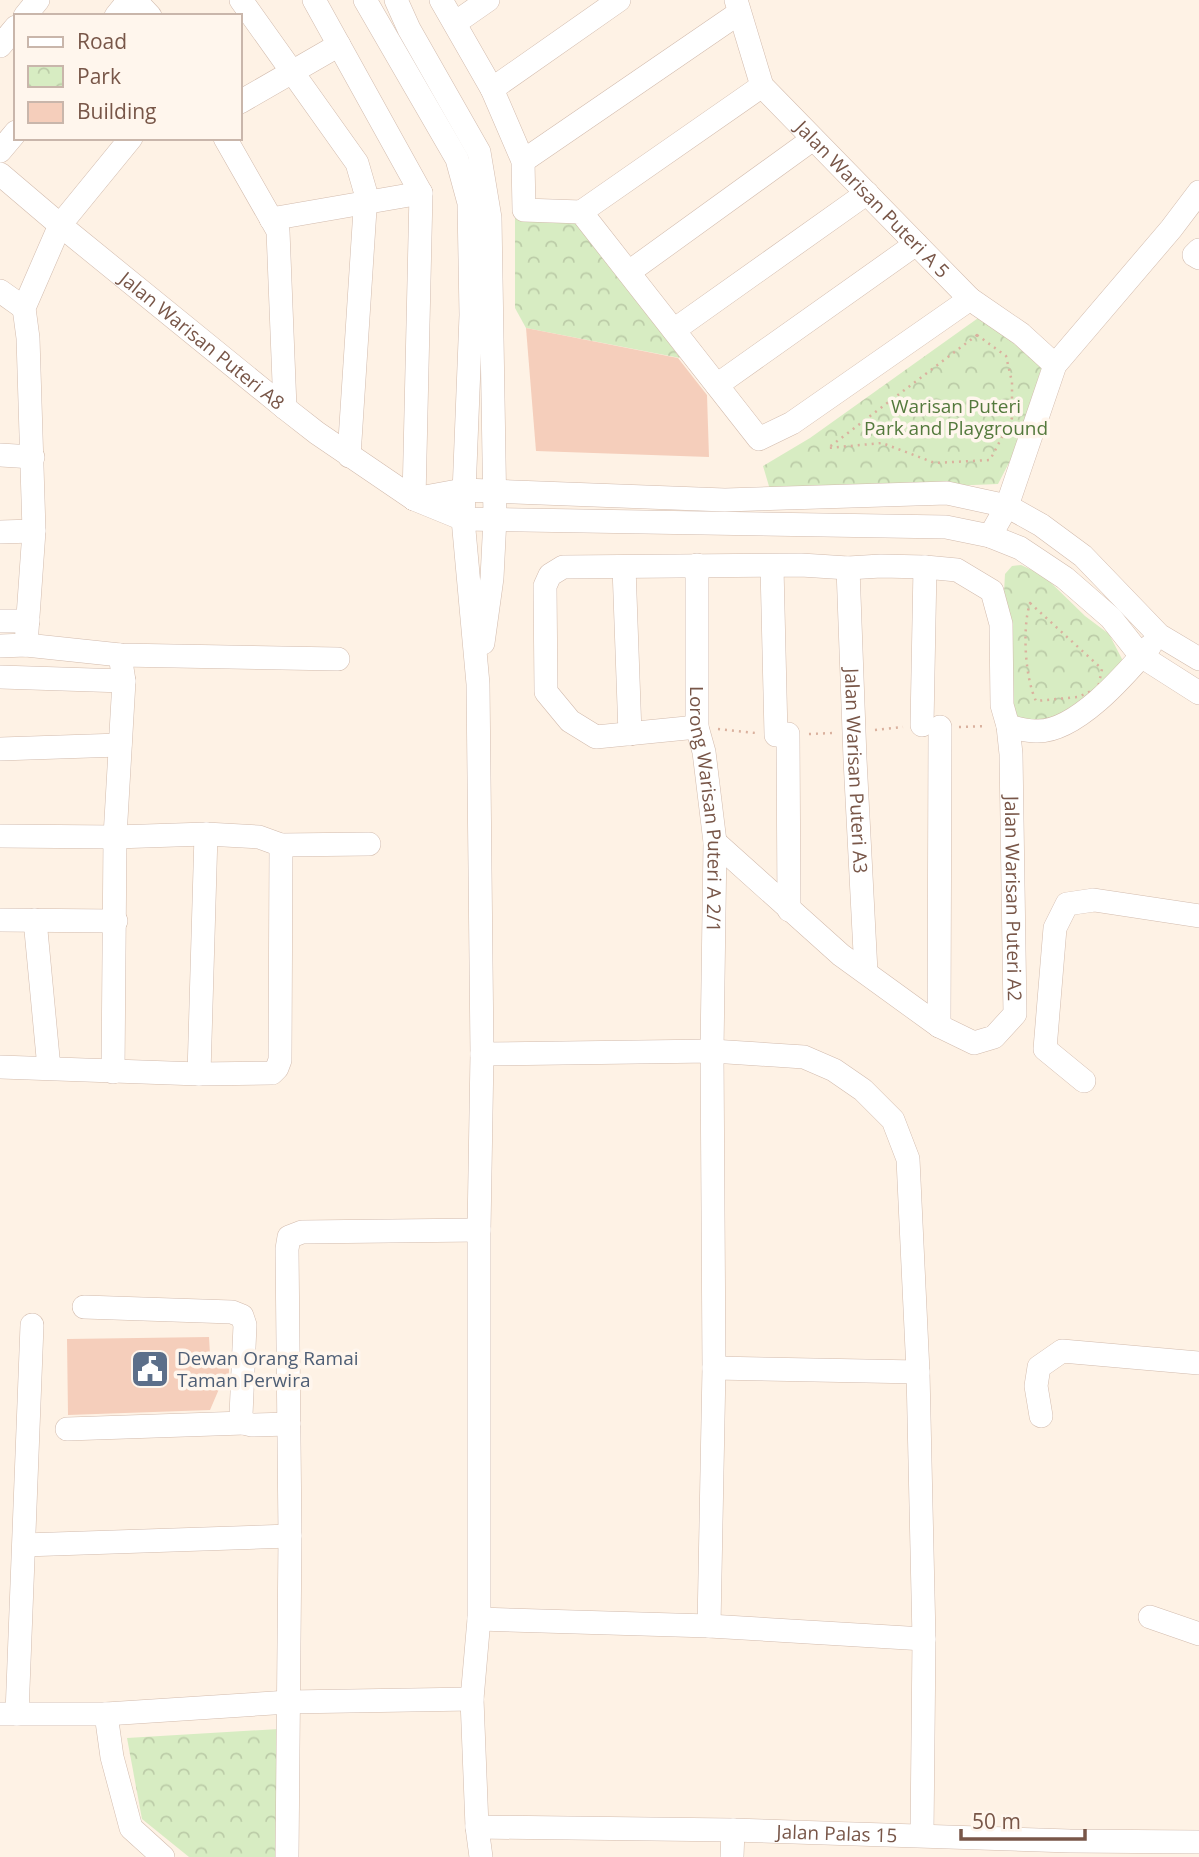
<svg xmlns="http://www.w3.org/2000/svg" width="1199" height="1857" font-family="'Open Sans',sans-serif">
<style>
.park{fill:url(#park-crowns)}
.building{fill:#f5cebb}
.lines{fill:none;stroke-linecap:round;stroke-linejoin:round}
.minor-casing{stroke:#d2bbad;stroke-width:24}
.path{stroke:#dab19e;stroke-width:2.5;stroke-dasharray:2 5;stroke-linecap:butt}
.minor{stroke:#fff;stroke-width:23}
.labels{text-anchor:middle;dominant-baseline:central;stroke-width:7;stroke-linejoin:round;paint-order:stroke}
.street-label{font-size:19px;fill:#785648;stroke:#fff6ed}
.park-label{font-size:19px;fill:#53793c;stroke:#fff6ed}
.service-label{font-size:19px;fill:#4e5e75;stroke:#fff6ed;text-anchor:start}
</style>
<defs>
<pattern id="park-crowns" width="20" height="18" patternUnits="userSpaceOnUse" patternTransform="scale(1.75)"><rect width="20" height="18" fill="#d7ecc2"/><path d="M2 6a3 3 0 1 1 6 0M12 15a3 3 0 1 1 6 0" fill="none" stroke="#bccca8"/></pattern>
</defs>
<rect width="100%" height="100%" fill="#fef2e5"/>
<g class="park">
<path d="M515,214L579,219L680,358L526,328L515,308Z"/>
<path d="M981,316L1042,367L1013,455L998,484L771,493L763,466L810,438Z"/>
<path d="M1021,565L1043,575L1085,616L1109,634L1122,659L1120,676L1075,715L1039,725L1012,716L1004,592L1005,574L1012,566Z"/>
<path d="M279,1729L280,1857H189L142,1819L127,1738Z"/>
</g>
<g class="building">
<path d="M526,328L678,358L707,395L709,457L536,451Z"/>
<path d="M209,1337L210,1354H230L228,1386L219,1389L210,1410L68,1415L67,1339Z"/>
</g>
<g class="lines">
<defs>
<g id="minor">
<path d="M135,0L150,16"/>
<path d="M241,0L357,163L366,194L349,456"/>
<path d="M314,0L421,193L414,499"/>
<path d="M365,0L457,159L469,203L471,315L463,519L478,684L482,1054L479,1230V1619L472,1699L477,1827L481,1857"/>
<path d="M396,0L409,29L479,152L490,218L495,518L492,578L483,643"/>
<path d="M441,0L492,89L523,161L524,210L581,212L759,439L792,423L970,299"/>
<path id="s1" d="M736,0L762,86L970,299L1021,334L1055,365"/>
<path d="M25,16L38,0"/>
<path d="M116,16L129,0"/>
<path d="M455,23L488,0"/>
<path d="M0,46L16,27"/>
<path d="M492,89L619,0"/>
<path d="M240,102L339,45"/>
<path d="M225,138L278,231L285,408"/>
<path d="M0,151L16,132"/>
<path d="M523,161L739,13"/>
<path id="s2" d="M0,174L60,225L285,408L317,433L414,499L463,519L946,527L990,536L1020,548L1065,578L1111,618L1141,656L1199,693"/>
<path d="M581,212L762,86"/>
<path d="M271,219L421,193"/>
<path d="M1199,250L1194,255L1199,258"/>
<path d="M629,272L813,139"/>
<path d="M0,291L24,308"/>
<path d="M674,330L867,193"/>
<path d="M717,385L916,244"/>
<path d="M0,455L33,457"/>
<path d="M414,499L463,490L725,500L947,493L1007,506L1041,525L1083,556L1159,635L1199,659"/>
<path d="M0,532L34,531"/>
<path d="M990,536L1007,506L1055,365L1171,229L1199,192"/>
<path id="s3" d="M697,565V727L704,752L715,842L712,1051L714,1368L709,1626"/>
<path d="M624,567L630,734"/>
<path d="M772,567L776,735"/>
<path id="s4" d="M848,568L855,759L866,972"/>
<path d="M0,621H28"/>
<path d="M26,645L34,531L28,338L24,308L60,225L131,138"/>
<path d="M0,646L26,645L120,655L338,659"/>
<path d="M0,677L124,681"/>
<path d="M922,725L925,567"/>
<path d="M1008,726C1016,728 1026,731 1035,731C1075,734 1126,674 1150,646"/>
<path id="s5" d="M697,727L596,737L570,721L546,692L545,586L550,575L563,567L801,565L848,568L881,566L925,567L957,570L992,591L1001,624L1002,705L1008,726L1011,754L1015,1014L994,1037L974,1043L939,1026L841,955L715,842"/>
<path d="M788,734L789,910"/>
<path d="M0,749L120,745"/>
<path d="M0,836L115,837L206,834L259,837L281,845L369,844"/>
<path d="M0,920L116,921"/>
<path d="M35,920L49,1068"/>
<path d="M939,1026L940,727"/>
<path d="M482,1054L712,1051L804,1057L834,1070L863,1090L893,1120L908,1159L918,1372L924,1639L922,1835"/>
<path d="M0,1067L199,1074L272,1073L277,1068L280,1060L281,845"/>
<path d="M113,1072L115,837L124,681L120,655"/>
<path d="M199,1074L206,834"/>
<path d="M1084,1081L1045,1049L1055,928L1067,904L1094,900L1199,916"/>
<path d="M84,1307L232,1312L242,1316L245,1325L241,1415L244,1423L252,1425L289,1424"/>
<path d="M714,1368L918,1372"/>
<path d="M1041,1416L1036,1386L1039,1367L1062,1351L1199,1363"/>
<path d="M67,1429L244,1423"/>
<path d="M24,1545L290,1536"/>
<path d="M1150,1617L1199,1634"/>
<path d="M479,1619L709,1626L924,1639"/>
<path d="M0,1714H106L289,1702L472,1699"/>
<path d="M17,1714L32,1325"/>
<path d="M106,1714L112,1757L131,1828L163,1857"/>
<path id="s6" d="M477,1827L733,1830L1070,1841L1199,1842"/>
<path d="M287,1857L290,1536L287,1249L289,1237L302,1232L479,1230"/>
<path d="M732,1857L733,1830"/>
</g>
</defs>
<use href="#minor" class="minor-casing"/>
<g class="path">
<path d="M977,335L1006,356L1012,382V418L990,460L935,463L882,443L828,448Z"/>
<path d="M1030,603L1102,669L1098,688L1078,697L1036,701C1025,678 1022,628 1030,603Z"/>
<path d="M959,727L987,726"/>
<path d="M718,729L756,733"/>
<path d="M875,730L903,727"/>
<path d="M809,734L833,733"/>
</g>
<use href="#minor" class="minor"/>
</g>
<defs>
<symbol id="civic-square" viewBox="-11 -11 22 22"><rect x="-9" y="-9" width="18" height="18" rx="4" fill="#5c6f8a" stroke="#fff6ed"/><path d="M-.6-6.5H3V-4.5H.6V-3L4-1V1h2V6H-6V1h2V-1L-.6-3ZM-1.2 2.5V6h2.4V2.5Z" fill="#fff"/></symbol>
</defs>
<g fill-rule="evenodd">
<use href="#civic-square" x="128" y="1347" width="44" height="44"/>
</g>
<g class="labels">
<g class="street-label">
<text stroke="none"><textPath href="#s1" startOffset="248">Jalan Warisan Puteri A 5</textPath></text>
<text stroke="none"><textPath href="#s2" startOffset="262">Jalan Warisan Puteri A8</textPath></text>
<text stroke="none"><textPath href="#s4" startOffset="203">Jalan Warisan Puteri A3</textPath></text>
<text stroke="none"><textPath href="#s3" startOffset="245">Lorong Warisan Puteri A 2/1</textPath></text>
<text stroke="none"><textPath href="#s5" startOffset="1048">Jalan Warisan Puteri A2</textPath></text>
<text stroke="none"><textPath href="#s6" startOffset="360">Jalan Palas 15</textPath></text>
</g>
<g class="park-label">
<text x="956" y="406">Warisan Puteri<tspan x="956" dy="22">Park and Playground</tspan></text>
</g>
<g class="service-label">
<text x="177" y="1358">Dewan Orang Ramai<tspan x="177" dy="22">Taman Perwira</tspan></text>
</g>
</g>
<rect x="14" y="14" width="228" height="126" fill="#fff6ed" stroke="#c9b6ab" stroke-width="2"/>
<rect x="28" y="37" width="35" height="10" fill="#ffffff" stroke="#c9b6ab" stroke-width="2"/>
<text x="77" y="49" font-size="21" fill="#785648">Road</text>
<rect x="28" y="66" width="35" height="21" fill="url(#park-crowns)" stroke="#c9b6ab" stroke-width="2"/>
<text x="77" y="84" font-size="21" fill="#785648">Park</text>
<rect x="28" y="102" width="35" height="21" fill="#f5cebb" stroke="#c9b6ab" stroke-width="2"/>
<text x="77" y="119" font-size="21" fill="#785648">Building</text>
<path d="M961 1829v10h124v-10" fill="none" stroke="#785648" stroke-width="3.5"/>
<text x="972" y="1829" font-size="21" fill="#785648" stroke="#fff6ed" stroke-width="5" paint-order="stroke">50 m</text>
</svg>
